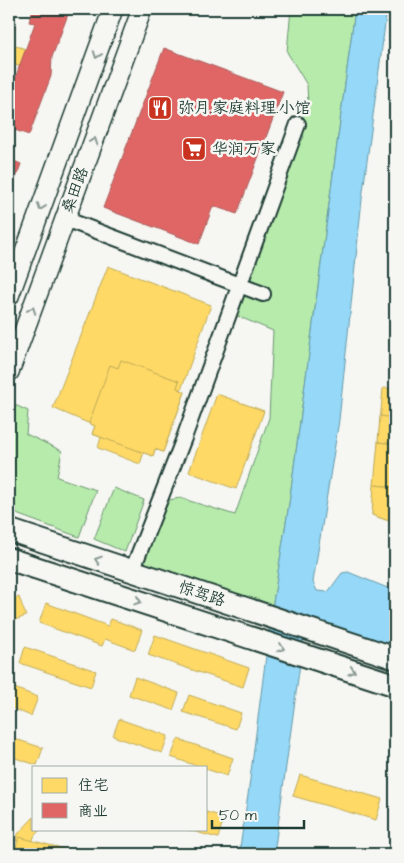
<svg xmlns="http://www.w3.org/2000/svg" width="404" height="863" font-family="'Architects Daughter','LXGW WenKai TC',sans-serif">
<style>
.green{fill:#b7ebac;stroke:#6b9470}
.water{fill:#95d8f7;stroke:#669aa9}
.homes{fill:#ffd966;stroke:#bcaa57}
.shops{fill:#e06666;stroke:#a65a57}
.lines{fill:none;stroke-linecap:round;stroke-linejoin:round}
.minor-casing{stroke:#1f3d34;stroke-width:18}
.secondary-casing{stroke:#1f3d34;stroke-width:22}
.primary-casing{stroke:#1f3d34;stroke-width:25}
.minor{stroke:#f6f6f2;stroke-width:14}
.secondary{stroke:#f6f6f2;stroke-width:19}
.primary{stroke:#f6f6f2;stroke-width:21}
.oneway{stroke:#8a9a93}
.labels{text-anchor:middle;dominant-baseline:central;stroke-width:5;stroke-linejoin:round;paint-order:stroke}
.poi-label{font-size:16px;fill:#1f3d34;stroke:#f6f6f2;text-anchor:start}
.street-label{font-size:16px;fill:#1f3d34;stroke:#f6f6f2}
</style>
<rect width="100%" height="100%" fill="#f6f6f2"/>
<filter id="ink" filterUnits="userSpaceOnUse"><feTurbulence type="fractalNoise" baseFrequency=".02" numOctaves="2"/><feDisplacementMap in="SourceGraphic" scale="10" xChannelSelector="R" yChannelSelector="G"/><feConvolveMatrix kernelMatrix="1 2 1 2 8 2 1 2 1" color-interpolation-filters="sRGB"/></filter>
<g filter="url(#ink)">
<g class="green">
<path d="M291,9H355L289,504L272,609L154,574L143,560L169,500L180,498L235,515L269,418L273,331L235,315L287,178L294,152L304,137L298,124L308,104L307,85L287,52Z"/>
<path d="M15,405L28,411L26,434L62,451L57,477L96,490L79,537L19,515L9,509V423Z"/>
<path d="M114,488L144,500L125,552L94,539Z"/>
</g>
<path class="water" d="M355,9H387L362,199L339,420L313,582L317,591L328,592L342,573L348,572L395,591V645L306,620L274,854H239L248,795L272,609L289,504Z"/>
<g class="homes">
<path d="M32,9H67L63,20Z"/>
<path d="M9,44L50,56L43,74L9,63Z"/>
<path d="M9,105L34,113L27,132L9,125Z"/>
<path d="M9,162L18,165L11,183L9,182Z"/>
<path d="M108,266L211,305L181,390L185,392L163,452L155,449L153,456L144,452L140,464L98,448L101,437L92,434L95,426L53,408Z"/>
<path d="M395,291V321H391Z"/>
<path d="M392,342H395V364L390,363Z"/>
<path d="M392,342H395V364L390,363Z"/>
<path d="M121,360L179,381L177,388L185,392L163,452L155,449L153,456L92,434L95,426L89,423L110,365L118,368Z"/>
<path d="M383,388L395,389V523L372,515Z"/>
<path d="M217,394L264,411L236,489L189,472Z"/>
<path d="M380,416L395,418V444L378,442Z"/>
<path d="M378,442L395,444V487L374,485Z"/>
<path d="M374,485L395,487V523L372,515Z"/>
<path d="M19,597L26,616L9,622V601Z"/>
<path d="M46,603L108,626L111,619L142,630L135,650L105,639L102,646L39,623Z"/>
<path d="M155,635L249,668L243,687L148,655Z"/>
<path d="M25,647L96,671L91,687L20,663Z"/>
<path d="M135,677L179,693L173,710L129,695Z"/>
<path d="M9,686L38,697L31,716L9,707Z"/>
<path d="M189,695L241,713L236,729L183,712Z"/>
<path d="M119,719L168,736L162,753L113,736Z"/>
<path d="M9,737L43,748L37,765L9,756Z"/>
<path d="M178,739L233,758L227,776L206,769V767H200L171,757Z"/>
<path d="M300,775L382,799L376,820L293,796Z"/>
<path d="M206,812L224,817L218,838L185,829H206Z"/>
<path d="M34,817V829H41L35,835L31,844L16,841L18,834Z"/>
<path d="M19,837L83,854H14Z"/>
</g>
<g class="shops">
<path d="M33,9H70L52,57L51,76L29,135L9,128V95L35,23L29,22Z"/>
<path d="M164,48L283,92L237,214L213,206L199,244L103,208Z"/>
<path d="M9,159L21,164L9,197Z"/>
</g>
<g class="lines">
<defs>
<g id="minor">
<path d="M65,219L263,294"/>
<path d="M132,571L184,438L298,124"/>
</g>
<g id="secondary">
<path d="M9,296L113,9"/>
<path d="M9,372L142,9"/>
</g>
<g id="primary">
<path d="M9,530L395,658"/>
<path d="M9,559L395,685"/>
</g>
</defs>
<use href="#minor" class="minor-casing"/>
<use href="#secondary" class="secondary-casing"/>
<use href="#primary" class="primary-casing"/>
<use href="#minor" class="minor"/>
<use href="#secondary" class="secondary"/>
<use href="#primary" class="primary"/>
</g>
<defs><path id="oneway-chevron" d="M-2-3.5L2.5 0L-2 3.5" fill="none" stroke-width="1.6" stroke-linecap="round" stroke-linejoin="round" transform="scale(1.25)"/></defs>
<g class="oneway">
<use href="#oneway-chevron" transform="translate(97 55) rotate(110)"/>
<use href="#oneway-chevron" transform="translate(94 141) rotate(-70)"/>
<use href="#oneway-chevron" transform="translate(41 207) rotate(110)"/>
<use href="#oneway-chevron" transform="translate(32 310) rotate(-70)"/>
<use href="#oneway-chevron" transform="translate(98 560) rotate(-162)"/>
<use href="#oneway-chevron" transform="translate(138 601) rotate(18)"/>
<use href="#oneway-chevron" transform="translate(281 648) rotate(19)"/>
<use href="#oneway-chevron" transform="translate(352 671) rotate(17)"/>
</g>
</g>
<defs>
<symbol id="restaurant-square" viewBox="-11 -11 22 22"><rect x="-9" y="-9" width="18" height="18" rx="4" fill="#c8321e" stroke="#f6f6f2"/><path d="M-5-6h1v4h1v-4h1v4h1v-4h1v5L-1.5 .5V6h-2V.5L-5-1ZM5-6V6H3V1.5H1.5Q1.5-4 5-6Z" fill="#fff"/></symbol>
<symbol id="supermarket-square" viewBox="-11 -11 22 22"><rect x="-9" y="-9" width="18" height="18" rx="4" fill="#c8321e" stroke="#f6f6f2"/><path d="M-6-5.5h2.5l.6 2H6L4.5 2H-2.5L-4.4-4H-6ZM-1.5 3.2a1.3 1.3 0 1 0 .1 0ZM3 3.2a1.3 1.3 0 1 0 .1 0Z" fill="#fff"/></symbol>
</defs>
<g fill-rule="evenodd">
<use href="#restaurant-square" x="146" y="94" width="28" height="28"/>
<use href="#supermarket-square" x="180" y="135" width="28" height="28"/>
</g>
<g class="labels">
<g class="poi-label">
<text x="178" y="108">弥月.家庭料理.小馆</text>
<text x="212" y="149">华润万家</text>
</g>
<g class="street-label">
<text transform="translate(75 190) rotate(-70)">桑田路</text>
<text transform="translate(202 594) rotate(18)">惊驾路</text>
</g>
</g>
<rect width="404" height="863" fill="none" stroke="#f6f6f2" stroke-width="30"/>
<rect x="15" y="15" width="374" height="833" fill="none" stroke="#1f3d34" stroke-width="2" filter="url(#ink)"/>
<rect x="32" y="766" width="175" height="65" fill="#f6f6f2" stroke="#a0aca6"/>
<rect x="42" y="778" width="25" height="15" fill="#ffd966" stroke="#a0aca6"/>
<text x="78" y="790" font-size="15" fill="#1f3d34">住宅</text>
<rect x="42" y="803" width="25" height="15" fill="#e06666" stroke="#a0aca6"/>
<text x="78" y="816" font-size="15" fill="#1f3d34">商业</text>
<path d="M212 820v8h92v-8" fill="none" stroke="#1f3d34" stroke-width="2.5"/>
<text x="219" y="820" font-size="15" fill="#1f3d34" stroke="#f6f6f2" stroke-width="4" paint-order="stroke">50 m</text>
</svg>
